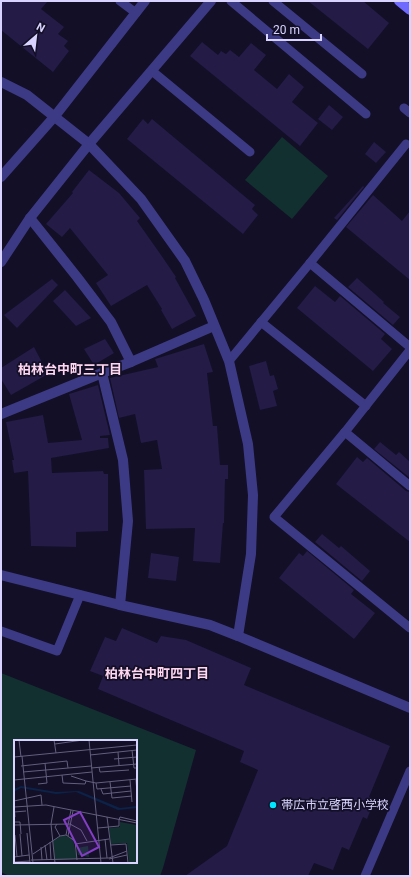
<svg xmlns="http://www.w3.org/2000/svg" width="411" height="877" font-family="Roboto,'Noto Sans JP',sans-serif">
<style>
.green{fill:#12302f;fill-rule:evenodd}
.building{fill:#241b47}
.lines{fill:none;stroke-linecap:round;stroke-linejoin:round}
.lane{stroke:#3d3a85;stroke-width:9}
.street{stroke:#3d3a85;stroke-width:10}
.secondary{stroke:#6f6bff;stroke-width:10}
.poi-dot{fill:#00e5ff;stroke:#130f26;stroke-width:1.5}
.labels{text-anchor:middle;dominant-baseline:central;stroke-width:3.5;stroke-linejoin:round;paint-order:stroke}
.poi-label{font-size:12px;fill:#d9d4ff;stroke:#130f26;text-anchor:start}
.neighbourhood-label{font-size:13px;font-weight:bold;fill:#ffd6f0;stroke:#130f26}
.inset-road{fill:none;stroke:#625e7d;stroke-width:1}
.view{fill:#843dc5;fill-opacity:0.15;stroke:#843dc5;stroke-width:2}
.inset-edge{fill:none;stroke:#d9d4ff;stroke-width:2}
</style>
<rect width="100%" height="100%" fill="#130f26"/>
<g class="green">
<path d="M282,137L328,176L292,219L245,180Z"/>
<path d="M1,673L196,750L163,868L160,876H9L1,872ZM15,741H136V862H15Z"/>
</g>
<g class="building">
<path d="M1,1H48L41,9L64,27L58,34L68,41L64,46L69,51L53,72L1,30Z"/>
<path d="M308,1H363L389,23L368,49Z"/>
<path d="M202,42L218,55L221,51L226,54L230,50L239,57L251,43L266,55L254,70L277,89L289,74L304,87L292,102L318,123L300,146L190,56Z"/>
<path d="M329,105L343,117L332,130L318,119Z"/>
<path d="M143,119L148,124L152,119L255,205L252,209L258,215L243,234L127,139Z"/>
<path d="M374,142L386,152L376,163L365,154Z"/>
<path d="M89,170L119,193L140,218L137,221L161,255L176,277L175,278L196,316L172,329L161,310L162,309L147,285L111,306L96,283L108,275L70,228L62,237L46,224L73,193L72,192Z"/>
<path d="M363,186L364,187L337,220L334,218Z"/>
<path d="M373,195L402,221L410,211V280L346,227Z"/>
<path d="M357,278L384,302L383,303L400,317L393,325L348,287Z"/>
<path d="M52,279L58,285L17,328L4,315Z"/>
<path d="M315,286L335,302L340,296L385,334L381,339L392,349L373,371L297,308Z"/>
<path d="M65,290L91,318L76,326L53,301Z"/>
<path d="M105,339L114,353L94,365L84,349Z"/>
<path d="M204,344L213,372L207,373L213,426H217L220,465H228V479H225L224,523H223L220,563L193,561L195,528L146,529L144,470L162,469L157,440L141,443L135,414L119,418L110,378L158,367L155,359Z"/>
<path d="M34,347L48,374L11,395L1,379V368Z"/>
<path d="M266,361L270,376L274,375L278,389L273,391L277,406L260,410L249,366Z"/>
<path d="M98,385L110,435L100,436V438H108L109,448L51,458L52,473L103,471L104,474H108V531L76,532V547L31,546L28,471L14,473L12,460H14L6,422L43,415L48,443L82,440L69,394Z"/>
<path d="M380,442L396,455L399,452L410,462V478L374,449Z"/>
<path d="M357,457L363,462L367,458L406,491L410,492V542L336,484Z"/>
<path d="M322,534L339,548L341,546L370,571L362,581L315,542Z"/>
<path d="M307,551L354,590L351,594L375,613L354,639L279,578L299,553L303,556Z"/>
<path d="M151,553L179,557L176,581L148,578Z"/>
<path d="M122,628L157,643L161,636L186,640L251,668L244,685L390,746L369,797L375,799L367,819L363,817L349,850L342,847L333,870L314,863L308,876H185L227,846L258,770L240,762L244,751L98,689L103,676L90,671L105,637L116,641Z"/>
</g>
<g class="lines">
<g class="lane">
<path d="M120,1L136,13"/>
<path d="M231,1L366,114"/>
<path d="M273,1L362,74"/>
<path d="M152,71L250,152"/>
<path d="M404,108L410,113"/>
<path d="M310,263L410,347"/>
<path d="M261,322L366,406"/>
<path d="M410,350L345,432L274,517L410,628"/>
<path d="M229,361L310,263L406,144"/>
<path d="M345,432L410,486"/>
<path d="M1,631L57,651L80,595"/>
<path d="M365,876L410,771"/>
</g>
<g class="street">
<path d="M1,82L27,95L89,144L141,199L185,261L204,300L229,361L248,444L253,495L251,554L238,636"/>
<path d="M1,177L55,116L145,1"/>
<path d="M30,218L77,277L111,322L131,362"/>
<path d="M1,262L30,218L89,144L211,1"/>
<path d="M102,373L123,460L128,521L120,605"/>
<path d="M1,414L102,373L131,362L214,326"/>
<path d="M1,575L120,605L210,625L238,636L410,708"/>
</g>
<path class="secondary" d="M399,1L410,10"/>
</g>
<circle class="poi-dot" cx="273" cy="805" r="4"/>
<g class="labels">
<g class="poi-label">
<text x="281" y="805">帯広市立啓西小学校</text>
</g>
<g class="neighbourhood-label">
<text x="70" y="369">柏林台中町三丁目</text>
<text x="157" y="673">柏林台中町四丁目</text>
</g>
</g>
<g transform="translate(14 740)">
<rect width="123" height="123" fill="#130f26"/>
<path d="M106,82L123,85V123H115L113,103L97,104L95,88L106,87ZM49,95L59,99L63,119L41,120L39,101ZM74,106L75,117L64,115L63,108Z" fill="#12302f"/>
<path d="M7,46L42,52L65,51L106,68L123,66V68L104,70L62,52L42,54L7,48L0,52V49Z" fill="#0c2248"/>
<path class="inset-road" d="M5,0L7,17M40,0L42,13M75,0L87,123M41,4L69,0M118,10L120,28H123M104,12L105,25M76,15L123,10M8,16L19,123M0,17L123,5M100,19L123,17M7,26L53,21L54,28M85,27L86,32L115,30M77,28L123,24M9,32L77,26M48,35L49,43L71,44L72,41L82,43L123,39M57,36L72,41M0,40L78,32M116,40L118,62M122,40L123,53M96,42L98,58L118,56M82,43L83,49L117,46M24,44L33,43L31,23M87,49L89,54L117,51M0,61L27,55L28,65M0,63L1,77M0,67L32,65L123,83M40,67L37,84L41,123M0,72L12,71M93,77L99,123M105,80L106,77L123,81M0,82H6L7,94M43,84L41,87L46,96M0,85L56,84L67,90L73,101M84,88L105,86V80M13,93L16,123M6,94L8,116M1,95L3,117M52,95L57,70M54,96L59,71M91,99L93,118M36,102L37,120M61,104L95,99M31,105L33,120M97,105L112,104L114,123M27,107L28,120M19,114L46,96L52,95L61,101L63,120M0,117L15,115M95,119L113,115M17,120L95,118L113,111M0,122L16,121"/>
<path class="view" d="M66,72L85,107L68,116L50,80Z"/>
<rect width="123" height="123" class="inset-edge"/>
</g>
<rect width="411" height="877" fill="none" stroke="#d9d4ff" stroke-width="4"/>
<g transform="translate(36 36) rotate(28)" stroke="#130f26" stroke-width="3" paint-order="stroke">
<path d="M0-3L7 15L0 10L-7 15Z" fill="#d9d4ff"/>
<text y="-6" font-size="11" font-weight="bold" text-anchor="middle" fill="#d9d4ff">N</text>
</g>
<path d="M267 34v6h54v-6" fill="none" stroke="#d9d4ff" stroke-width="2"/>
<text x="273" y="34" font-size="12" fill="#d9d4ff" stroke="#130f26" stroke-width="3" paint-order="stroke">20 m</text>
</svg>
